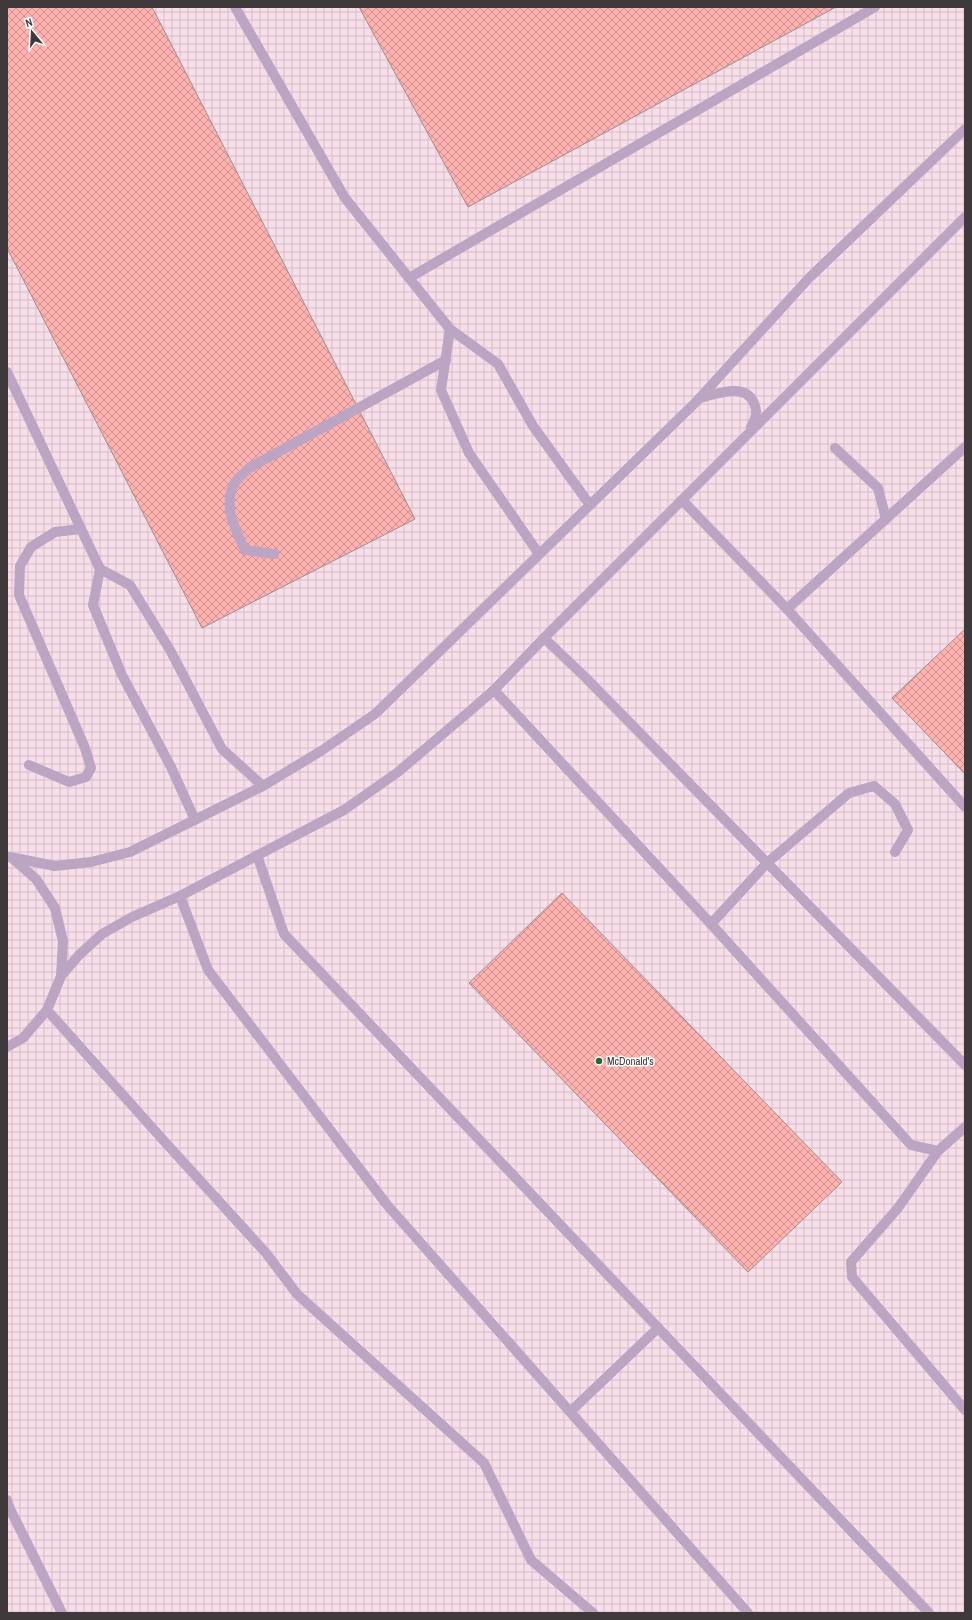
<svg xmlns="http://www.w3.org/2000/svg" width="972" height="1620" font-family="'Archivo Narrow',sans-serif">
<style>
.industrial{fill:url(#industrial-grid)}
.building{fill:url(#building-cross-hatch);stroke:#9f8e8d}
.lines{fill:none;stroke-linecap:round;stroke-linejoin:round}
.minor{stroke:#bca5c3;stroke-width:10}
.poi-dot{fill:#266b36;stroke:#fdfdfd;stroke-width:1.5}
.labels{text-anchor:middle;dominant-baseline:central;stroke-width:3;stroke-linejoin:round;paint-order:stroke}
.poi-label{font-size:11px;fill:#3f393c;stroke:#fdfdfd;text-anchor:start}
</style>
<defs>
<pattern id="industrial-grid" width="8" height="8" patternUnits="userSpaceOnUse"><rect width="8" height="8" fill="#f7dee9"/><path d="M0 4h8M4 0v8" fill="none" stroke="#d5bfc9"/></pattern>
<pattern id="building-cross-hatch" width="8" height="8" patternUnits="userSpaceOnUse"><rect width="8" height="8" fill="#fdb2af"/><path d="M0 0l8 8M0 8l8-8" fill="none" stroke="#ce9290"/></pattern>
</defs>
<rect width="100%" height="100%" fill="#fbebf2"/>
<rect class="industrial" x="7" y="7" width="958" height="1606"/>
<g class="building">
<path d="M7,7H152L415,519L202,628L7,248Z"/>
<path d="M359,7H836L468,207Z"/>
<path d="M965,629V774L892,698Z"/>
<path d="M562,893L842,1182L748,1272L469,983Z"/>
</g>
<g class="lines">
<g class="minor">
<path d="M235,7L345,198L450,329L498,364L533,426L590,505"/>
<path d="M409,278L875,7"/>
<path d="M450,329L441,390L469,453L539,554"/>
<path d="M7,372L100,569L93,605L122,675L171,767L195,820"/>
<path d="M700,398C717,394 745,382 754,403C758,412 756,419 751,427"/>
<path d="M835,448L878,488L886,519"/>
<path d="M682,500L787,609L965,807"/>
<path d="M274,554L245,550C235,530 223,506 234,484C237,478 245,473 249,468L446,360"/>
<path d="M100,569L130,585L170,650L222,749L263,786"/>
<path d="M787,609L965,447"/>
<path d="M544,638L585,677L965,1065"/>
<path d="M494,690L711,924L911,1145L938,1151L965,1127"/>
<path d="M29,765L69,782L86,777L91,768L85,748L19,595L20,566L31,547L55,532L81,529"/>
<path d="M257,855L284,934L929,1613"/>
<path d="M10,857L55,866L91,862L130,852L263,786L321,751L375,714L696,402L809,278L965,129"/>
<path d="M180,896L208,970L388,1206L748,1613"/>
<path d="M711,924L767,863L849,793L874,786L895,804L908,830L895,852"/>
<path d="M61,976L79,955L102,934L132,917L180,896L344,810L398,772L471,710L494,690L544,638L965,217"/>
<path d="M47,1010L164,1141L266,1253L297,1294L484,1463L531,1560L593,1613"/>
<path d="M7,1047L23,1038L47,1010L61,976L63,941L55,908L36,879L12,858"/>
<path d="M938,1151L898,1208L851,1262L852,1277L965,1410"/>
<path d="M571,1411L658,1328"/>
<path d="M7,1500L10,1509L62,1613"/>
</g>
</g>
<circle class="poi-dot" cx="599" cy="1061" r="4"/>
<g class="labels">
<g class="poi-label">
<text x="607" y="1061">McDonald's</text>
</g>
</g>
<rect width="972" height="1620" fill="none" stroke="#3f393c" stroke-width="16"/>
<g transform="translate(32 32) rotate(342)" stroke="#fdfdfd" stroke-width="3" paint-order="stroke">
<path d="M0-3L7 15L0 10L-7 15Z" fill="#3f393c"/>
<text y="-6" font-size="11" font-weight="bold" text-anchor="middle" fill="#3f393c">N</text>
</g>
</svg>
